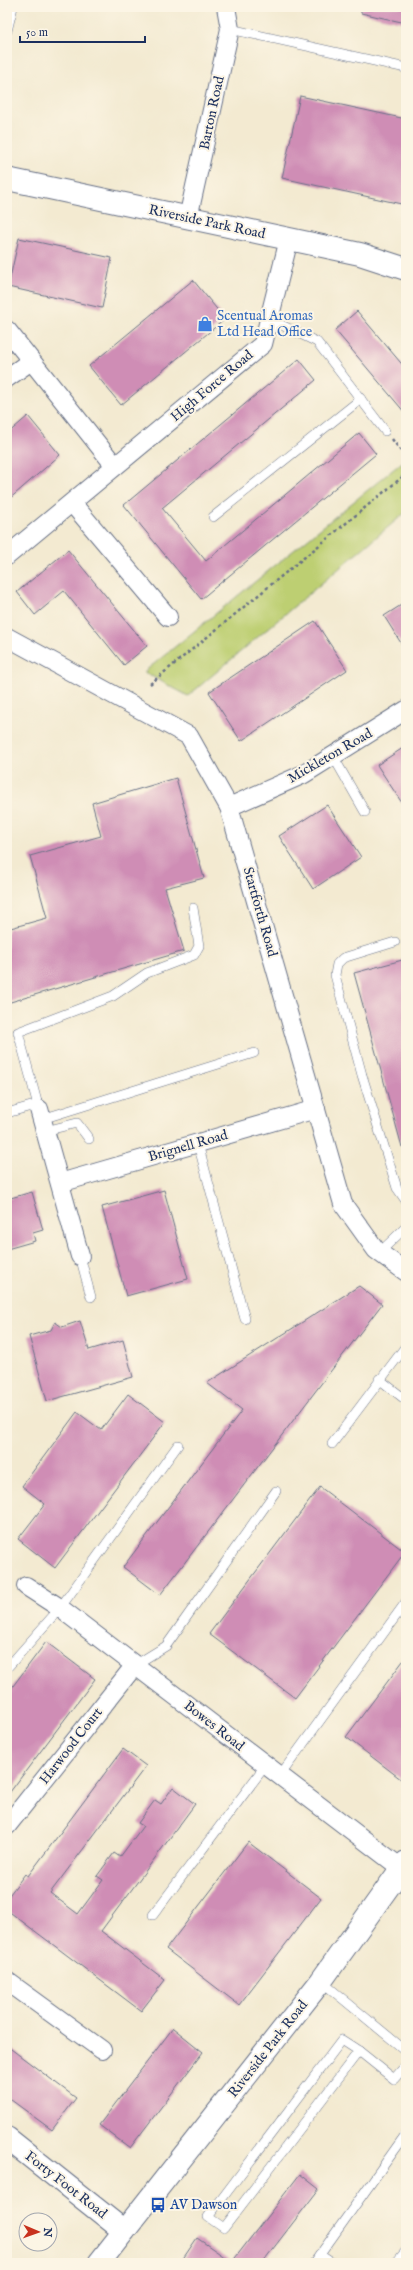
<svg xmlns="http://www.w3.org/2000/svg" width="413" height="2270" font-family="'IM FELL English',serif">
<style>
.green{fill:#bdcf72;stroke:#6c7f68}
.building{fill:#cf8db5}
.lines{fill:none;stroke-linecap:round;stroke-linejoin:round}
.lane-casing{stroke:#677086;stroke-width:10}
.street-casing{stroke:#677086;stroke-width:20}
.secondary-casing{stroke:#677086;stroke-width:24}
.path{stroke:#677086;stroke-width:2.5;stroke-dasharray:3 3;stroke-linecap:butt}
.lane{stroke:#fff;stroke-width:9}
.street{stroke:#fff;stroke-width:18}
.secondary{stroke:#fff;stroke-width:22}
.labels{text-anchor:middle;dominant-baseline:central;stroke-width:4;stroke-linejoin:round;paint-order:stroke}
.street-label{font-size:14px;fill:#1b2f5e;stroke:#fcf5e5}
.shop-label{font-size:14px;fill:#366cbe;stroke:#fcf5e5;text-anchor:start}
.transit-label{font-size:14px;fill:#164399;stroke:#fcf5e5;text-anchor:start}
</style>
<rect width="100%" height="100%" fill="#fcf5e5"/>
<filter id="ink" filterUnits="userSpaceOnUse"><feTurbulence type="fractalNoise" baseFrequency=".025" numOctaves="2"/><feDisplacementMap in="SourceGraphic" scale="8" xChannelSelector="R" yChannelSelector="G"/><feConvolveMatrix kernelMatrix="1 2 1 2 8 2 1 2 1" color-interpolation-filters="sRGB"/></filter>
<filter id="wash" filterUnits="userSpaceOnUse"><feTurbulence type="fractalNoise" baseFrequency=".012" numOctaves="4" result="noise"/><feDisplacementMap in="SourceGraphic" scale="16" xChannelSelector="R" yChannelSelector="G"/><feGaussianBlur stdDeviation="0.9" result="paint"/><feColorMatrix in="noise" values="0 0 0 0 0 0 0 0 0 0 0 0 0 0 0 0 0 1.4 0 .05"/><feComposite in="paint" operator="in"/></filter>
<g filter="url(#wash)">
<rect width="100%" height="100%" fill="#f3ead1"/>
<path class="green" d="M406,459V512L188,696L144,672Z"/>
<g id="blocks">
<g class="building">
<path d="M361,7H406V23L361,13Z"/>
<path d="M300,96L406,119V205L282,178Z"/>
<path d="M19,238L112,258L102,308L8,287Z"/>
<path d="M193,280L225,319L121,405L89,366Z"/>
<path d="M357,311L406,369V414L335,330Z"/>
<path d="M299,359L316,380L162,508L206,561L359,433L376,454L201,599L124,505Z"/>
<path d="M28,416L60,455L7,501V434Z"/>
<path d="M68,550L147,646L124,665L64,591L35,615L17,592Z"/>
<path d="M406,602V651L384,616Z"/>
<path d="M315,621L347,670L241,741L209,692Z"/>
<path d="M406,746V809L377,765Z"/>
<path d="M176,778L204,878L165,888L184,951L7,1003V929L47,918L30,856L101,836L92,803Z"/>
<path d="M327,805L361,857L313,889L279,836Z"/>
<path d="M406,959V1147H402L354,973Z"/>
<path d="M164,1190L188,1279L126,1296L102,1207Z"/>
<path d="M32,1192L43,1230L33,1233L35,1241L7,1249V1199Z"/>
<path d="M359,1286L382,1304L160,1595L123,1567L242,1410L207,1383Z"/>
<path d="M80,1321L89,1350L123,1340L133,1377L47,1401L29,1336L51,1330L55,1322L62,1327Z"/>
<path d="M128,1394L165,1422L55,1568L18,1539L45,1504L22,1486L77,1412L101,1430Z"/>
<path d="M320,1487L405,1552L295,1698L209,1634Z"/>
<path d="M46,1642L95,1679L7,1796V1694Z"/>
<path d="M406,1657V1783L346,1737Z"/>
<path d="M123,1749L146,1766L50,1893L78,1914L103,1880L97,1876L114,1853L120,1857L143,1826L138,1823L155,1800L161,1804L173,1787L195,1804L101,1931L165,1980L141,2011L7,1910V1898L25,1874L28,1876Z"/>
<path d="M248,1842L321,1898L239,2005L166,1949Z"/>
<path d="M173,2028L203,2052L130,2148L99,2125Z"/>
<path d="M7,2046L76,2098L52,2130L7,2097Z"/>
<path d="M300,2174L319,2189L262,2263H180L197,2238L232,2262Z"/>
</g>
</g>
</g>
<g filter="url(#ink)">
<use href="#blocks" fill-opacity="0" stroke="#677086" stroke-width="1"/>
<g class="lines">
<defs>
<g id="lane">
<path d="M230,29L406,68"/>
<path d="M7,31L13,7"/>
<path d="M269,319L317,342L385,431"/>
<path d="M213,517L361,399"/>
<path d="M333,756L365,812"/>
<path d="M395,942L343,958L337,964L335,975L362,1075L397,1188L406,1201"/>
<path d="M39,1109L18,1032L113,996L147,973L194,955L199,946L193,908"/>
<path d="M7,1113L38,1104"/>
<path d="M42,1119L254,1053"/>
<path d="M45,1131L77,1123L89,1139"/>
<path d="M198,1144L245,1319"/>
<path d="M380,1252L406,1227"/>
<path d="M80,1256L91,1297"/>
<path d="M379,1379L406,1400"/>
<path d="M332,1444L406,1346"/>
<path d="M135,1665L166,1646L276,1491"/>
<path d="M7,1668L60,1608L178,1445"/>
<path d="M279,1777L406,1602"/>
<path d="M153,1915L265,1766"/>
<path d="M321,1981L406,2051"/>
<path d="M342,2040L359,2051L224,2228L208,2217Z"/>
<path d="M359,2051L394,2079L406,2065"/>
<path d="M320,2255L332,2263"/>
<path d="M314,2263L406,2134"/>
<path d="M396,2263L406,2251"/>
</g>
<g id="street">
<path d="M188,218L230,29L226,7"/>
<path d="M7,330L115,466"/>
<path d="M7,378L31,361"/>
<path d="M72,503L168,617"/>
<path d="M7,556L263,344L289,239"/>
<path d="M7,637L189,736L229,807L343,1204L376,1250L406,1272"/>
<path d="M229,807L304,774L406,710"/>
<path d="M39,1109L80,1256"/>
<path d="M60,1183L316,1109"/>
<path d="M26,1586L60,1608L401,1868"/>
<path d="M7,1826L135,1665"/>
<path d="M7,1981L102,2050"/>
</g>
<g id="secondary">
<path d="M7,179L360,254L406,269"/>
<path d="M7,2138L124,2231"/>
<path d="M99,2263L321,1981L406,1862"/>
</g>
</defs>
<use href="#lane" class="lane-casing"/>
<use href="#street" class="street-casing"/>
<use href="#secondary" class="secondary-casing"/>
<g class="path">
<path d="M392,439L406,458"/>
<path d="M150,684L406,474"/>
</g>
<use href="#lane" class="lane"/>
<use href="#street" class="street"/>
<use href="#secondary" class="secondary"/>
</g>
</g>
<defs>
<symbol id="shop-bare" viewBox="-9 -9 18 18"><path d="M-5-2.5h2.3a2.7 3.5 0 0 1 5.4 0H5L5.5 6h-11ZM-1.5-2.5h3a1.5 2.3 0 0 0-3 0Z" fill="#3f7fe0" stroke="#fcf5e5" stroke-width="2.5" paint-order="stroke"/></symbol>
<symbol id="bus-bare" viewBox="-9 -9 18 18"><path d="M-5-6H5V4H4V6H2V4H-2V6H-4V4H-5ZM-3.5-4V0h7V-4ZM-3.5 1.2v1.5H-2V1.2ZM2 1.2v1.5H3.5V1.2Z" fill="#1a4fb4" stroke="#fcf5e5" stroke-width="2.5" paint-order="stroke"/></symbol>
</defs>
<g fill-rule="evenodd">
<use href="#shop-bare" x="194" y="313" width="22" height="22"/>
<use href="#bus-bare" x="147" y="2194" width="22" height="22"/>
</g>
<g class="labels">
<g class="street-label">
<text transform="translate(212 113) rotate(-78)">Barton Road</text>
<text transform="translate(207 222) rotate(12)">Riverside Park Road</text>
<text transform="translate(212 386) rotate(-40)">High Force Road</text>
<text transform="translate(330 756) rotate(-30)">Mickleton Road</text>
<text transform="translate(260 912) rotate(74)">Startforth Road</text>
<text transform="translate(188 1146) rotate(-16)">Brignell Road</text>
<text transform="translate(214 1726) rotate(38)">Bowes Road</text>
<text transform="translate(71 1746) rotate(-52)">Harwood Court</text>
<text transform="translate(268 2049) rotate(-52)">Riverside Park Road</text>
<text transform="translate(66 2185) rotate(38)">Forty Foot Road</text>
</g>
<g class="shop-label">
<text x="217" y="316">Scentual Aromas<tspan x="217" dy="16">Ltd Head Office</tspan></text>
</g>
<g class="transit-label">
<text x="170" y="2205">AV Dawson</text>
</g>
</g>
<rect width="413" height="2270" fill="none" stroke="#fcf5e5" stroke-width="24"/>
<g transform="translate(38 2232) rotate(92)"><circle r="19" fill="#fcf5e5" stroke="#a2a6af"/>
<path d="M0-3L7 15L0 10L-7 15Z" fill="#c8321e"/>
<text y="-6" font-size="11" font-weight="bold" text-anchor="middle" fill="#1b2f5e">N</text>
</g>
<path d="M20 36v6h125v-6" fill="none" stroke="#1b2f5e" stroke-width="2"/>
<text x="26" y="36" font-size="12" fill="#1b2f5e" stroke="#fcf5e5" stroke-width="3" paint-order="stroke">50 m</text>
</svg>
